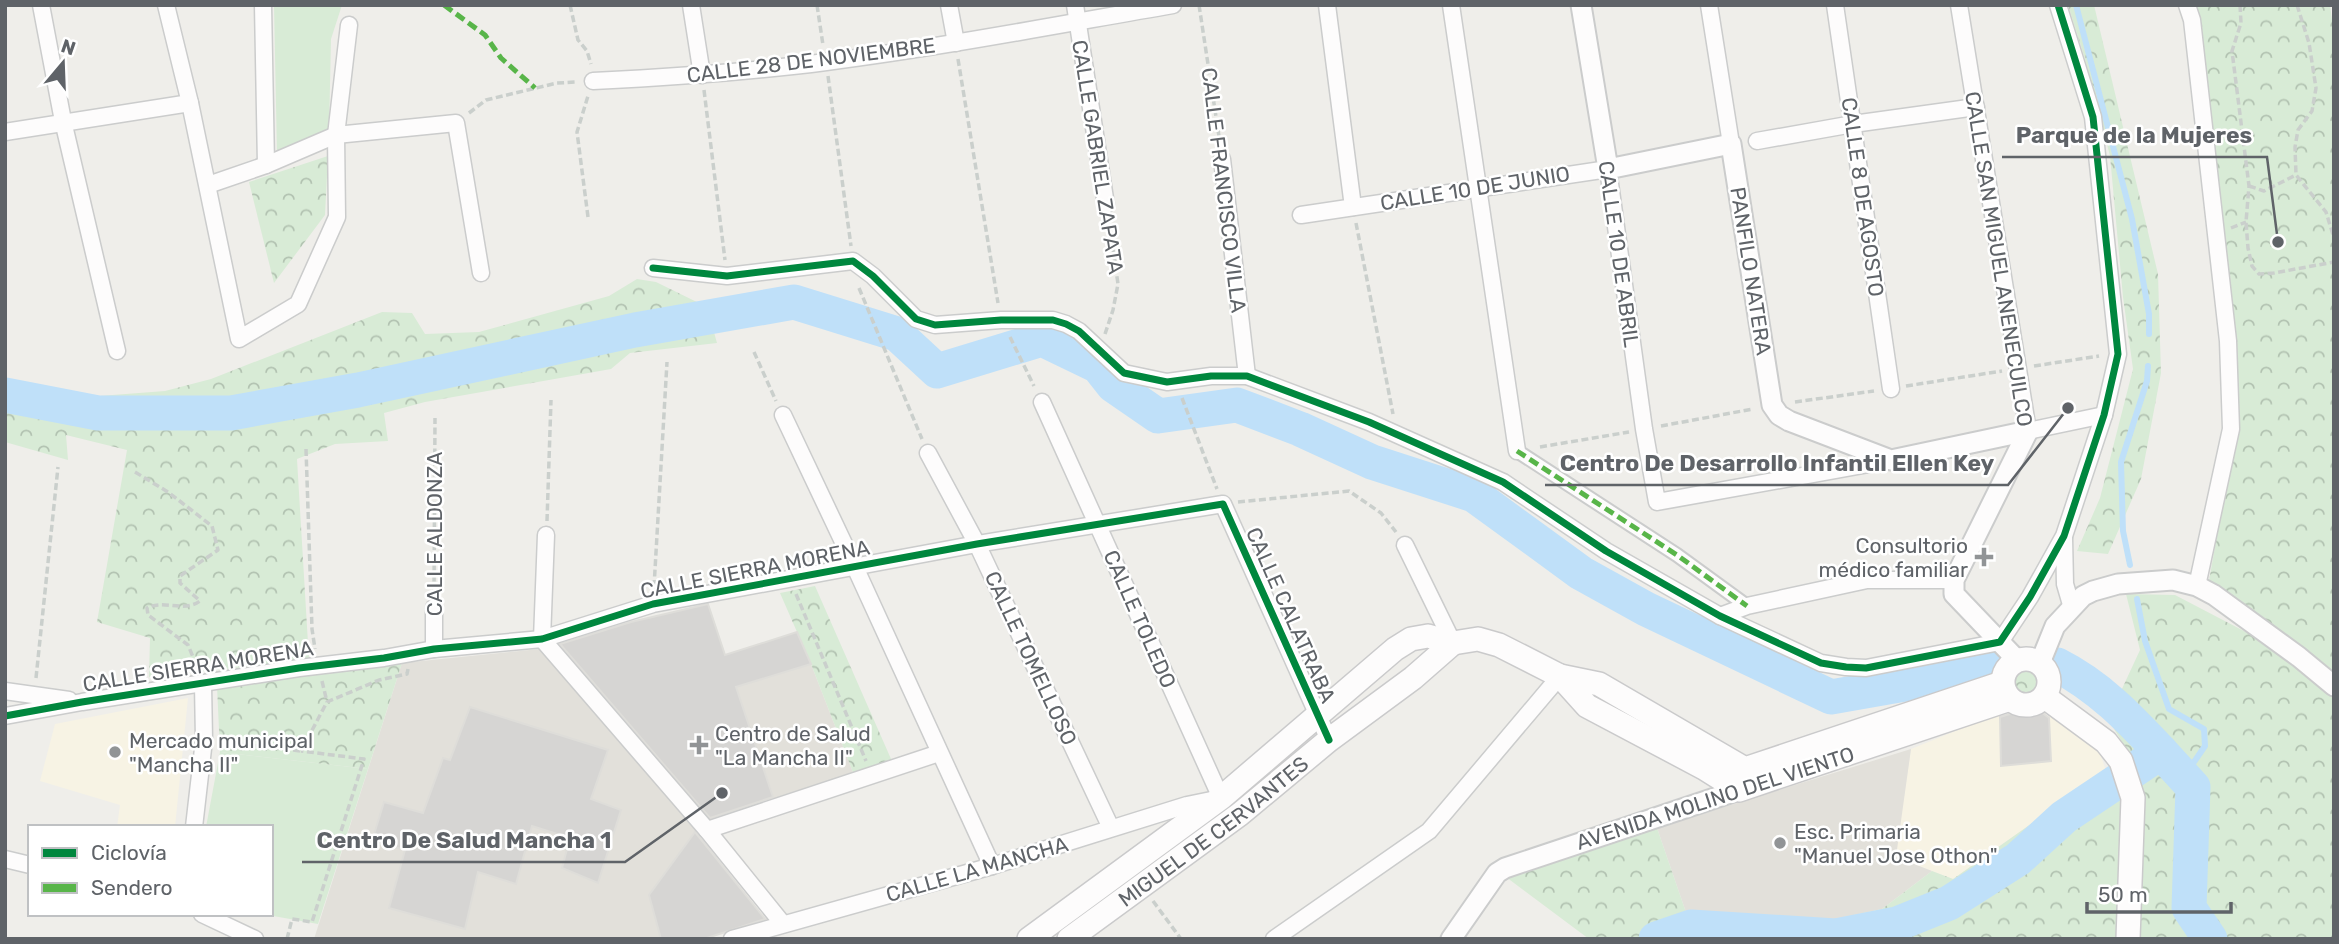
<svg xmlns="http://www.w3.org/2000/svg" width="2339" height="944" font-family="Rubik,sans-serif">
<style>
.commercial{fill:#f7f3e4}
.education{fill:#e2e0da}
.grass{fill:#d8ebd6}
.forest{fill:url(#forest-crowns)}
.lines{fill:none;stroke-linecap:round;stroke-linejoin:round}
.stream{stroke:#bfe0f9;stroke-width:6}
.river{stroke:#bfe0f9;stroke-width:35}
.building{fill:#d6d5d3;stroke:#deddd9;stroke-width:2}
.pedestrian-casing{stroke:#cbcccc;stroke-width:16}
.minor-casing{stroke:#cbcccc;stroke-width:19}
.tertiary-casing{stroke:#cbcccc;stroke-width:23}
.secondary-casing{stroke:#cacacb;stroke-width:26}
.path{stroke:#cacfcc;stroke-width:3.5;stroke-dasharray:7 3.5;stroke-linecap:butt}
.pedestrian{stroke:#fdfcfc;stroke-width:12}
.minor{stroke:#fdfcfc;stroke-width:16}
.tertiary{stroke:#fdfcfc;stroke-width:19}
.secondary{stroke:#fdfcfc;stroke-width:23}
.quiet{stroke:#58b549;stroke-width:5;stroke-dasharray:10 5;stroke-linecap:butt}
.cycleway-casing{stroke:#fff;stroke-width:11}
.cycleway{stroke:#00873e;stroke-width:7}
.poi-dot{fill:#919496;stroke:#fff;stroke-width:2.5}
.labels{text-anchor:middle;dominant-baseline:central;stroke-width:5;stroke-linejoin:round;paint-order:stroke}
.street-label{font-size:21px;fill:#5f6368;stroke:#fff}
.poi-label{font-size:21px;fill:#5f6368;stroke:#fff;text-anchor:start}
.leader{fill:none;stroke:#5f6368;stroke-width:2.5}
.callout-dot{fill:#5f6368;stroke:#fff;stroke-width:2.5}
.callout-label{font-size:23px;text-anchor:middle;font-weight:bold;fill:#5f6368;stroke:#fff;stroke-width:5;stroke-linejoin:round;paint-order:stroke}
</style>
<defs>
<pattern id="forest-crowns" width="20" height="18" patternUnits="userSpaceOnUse" patternTransform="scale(1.75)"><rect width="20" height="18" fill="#d8ebd6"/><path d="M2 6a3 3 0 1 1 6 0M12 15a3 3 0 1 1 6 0" fill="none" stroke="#b2c2b1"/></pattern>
</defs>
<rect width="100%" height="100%" fill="#efeeea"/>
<g class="commercial">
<path d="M188,698L175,827H117L120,805L40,781L55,724Z"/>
<path d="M2049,711L2099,750L2106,771L1953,879L1895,857L1911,749L2000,713L2001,766L2051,761Z"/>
</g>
<g class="education">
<path d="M539,649L697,830L649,895L661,939H314L402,663Z"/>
<path d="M811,664L856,780L776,804L736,687Z"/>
<path d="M1911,749L1896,857L1932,871L1882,909L1802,926L1691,927L1657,828Z"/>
</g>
<g class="grass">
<path d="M274,5H342L331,39L329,132L277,154Z"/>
<path d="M220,752L368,769L318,924L262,914H271V827H206Z"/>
</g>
<g class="forest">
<path d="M2068,5H2094L2158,274L2161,373L2141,479L2108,554L2077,551L2100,498L2133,369L2123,297L2110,156L2085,59Z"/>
<path d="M2193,5H2330L2334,35V675L2209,581L2233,444Z"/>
<path d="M328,156L325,215L274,283L249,182Z"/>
<path d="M637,279L656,282L707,307L717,343L630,353L611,369L425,402L384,413L388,441L335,444L297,459L309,660L149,677L150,638L97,622L127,450L66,435L68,460L5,442V382L73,398L165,391L211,379L382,312L412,313L425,334L479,332L609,296Z"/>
<path d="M815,586L895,768L856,780L811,664L780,593Z"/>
<path d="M2126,594L2175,595L2265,642L2334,695V939H1589L1506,877L1657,828L1691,927L1802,926L1882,909L1932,871L1953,879L2106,771L2113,784L2138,768L2108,719L2140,650Z"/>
<path d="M2029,662L2044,671L2046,687L2036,700L2023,702L2015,699L2008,675L2012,667Z"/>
<path d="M402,663L368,769L220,752L217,686Z"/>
</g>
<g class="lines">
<g class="stream">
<path d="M2076,5L2132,219L2149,314V334"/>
<path d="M2130,565L2123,531L2121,462L2147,381L2148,366"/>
<path d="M2137,599L2145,641L2169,709L2204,729L2205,746L2183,778"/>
</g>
<g class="river">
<path d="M5,395L98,413H231L358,390L635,330L794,302L897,334L937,371L1042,339L1098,366L1113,385L1158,416L1237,405L1300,429L1372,462L1474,495L1581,573L1646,609L1831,697L1905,684L1998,657"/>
<path d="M2057,665C2099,686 2130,719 2161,752"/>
<path d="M1656,939L1691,927L1836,936L1897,924L1949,903L2018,859L2064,817L2161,752L2193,787L2189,908L2210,939"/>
</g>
</g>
<g class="building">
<path d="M708,604L725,655L797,632L811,664L736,687L773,797L710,818L560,644L631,622Z"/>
<path d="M470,707L608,750L591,799L621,810L598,883L562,868L570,838L532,826L516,884L478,872L465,929L389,908L405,850L372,841L384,802L423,813L443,758L450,760Z"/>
<path d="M2040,711L2049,718L2051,761L2001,766L2000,717L2013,713Z"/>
<path d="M695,832L765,919L704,939H661L649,895Z"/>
</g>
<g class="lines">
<defs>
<path id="pedestrian" d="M1517,451L1677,555L1747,606"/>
<g id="minor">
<path d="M41,5L63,121L117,351"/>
<path d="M166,5L190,103L239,339L298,304L337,217L336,135L349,25"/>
<path d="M263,5L266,165"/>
<path d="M691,5L702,75"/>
<path d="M949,5L956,43"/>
<path d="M1075,5L1106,205"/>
<path d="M1327,5L1353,207"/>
<path d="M1451,5L1517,451"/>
<path d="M1709,5L1731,144"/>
<path d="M1835,5L1891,389"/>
<path d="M1959,5L2028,431L2104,415"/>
<path d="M2187,5L2192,20L2228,341L2231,429L2197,586"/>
<path d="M593,81C671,77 749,72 826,62C942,47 1057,25 1173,5"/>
<path d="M5,132L190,103"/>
<path d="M1757,141L1853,124L1976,107"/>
<path d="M1222,159L1247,376"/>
<path d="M208,185L266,165L336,135L456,123L481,273"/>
<path d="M1301,215L1608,169L1644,429L1657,502L1891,460"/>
<path d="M653,268L727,276L853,261L873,276L916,319L935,325L1001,320H1053L1066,324L1079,331L1124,373L1167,382L1211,376H1247L1369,422L1503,482L1606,551L1720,616L1821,663L1846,667L1866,668L2000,642L2030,597L2064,536L2104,415L2118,354L2093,117L2058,5"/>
<path d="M783,415L855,567L992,866"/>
<path d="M928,453L977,544L1111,828"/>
<path d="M546,535L542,639L707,830L783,924"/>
<path d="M2064,538L2065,584L2072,608"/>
<path d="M1405,545L1453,643"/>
<path d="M1720,616L1747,606L1867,580H1954"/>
<path d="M434,649V608"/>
<path d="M5,691L69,700"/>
<path d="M5,716L82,702L299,668L384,658L434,649L542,639L653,604L977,544L1223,504L1329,740"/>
<path d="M194,827L204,740L203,684"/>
<path d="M707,830L939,753"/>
<path d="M5,859L30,865"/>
<path d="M202,914L255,939"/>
<path d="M732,939L992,866L1187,805L1221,798L1042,402"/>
<path d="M1274,939L1429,831L1560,676"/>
</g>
<g id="tertiary">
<path d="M1581,5L1608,169L1731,144L1772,405L1779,415L1789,421L1891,460L2028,431"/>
<path d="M2018,661L1954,594V580L2028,431"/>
<path d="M2040,663L2055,626L2083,596L2093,591L2118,584L2173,580L2197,586L2214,595L2299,657L2334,686"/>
<path d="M1451,939L1497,873L1505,868L1739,790L1741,782"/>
</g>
<g id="secondary">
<circle cx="2026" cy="682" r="23"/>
<path d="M1560,676L1587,706L1704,768L1739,790L2010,699"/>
<path d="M2045,697L2106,742L2121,761L2133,798L2128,939"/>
<path d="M1029,939L1221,798L1395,649L1411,639L1428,636L1453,643L1478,639L1499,645L1560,676L1599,684L1745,769L2002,683"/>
<path id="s1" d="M1069,939L1240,814L1329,740L1413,678L1453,643"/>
</g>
</defs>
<use href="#pedestrian" class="pedestrian-casing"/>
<use href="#minor" class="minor-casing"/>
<use href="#tertiary" class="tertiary-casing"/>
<use href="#secondary" class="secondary-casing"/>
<g class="path">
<path d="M570,5L578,40L587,51L591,64"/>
<path d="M817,5L823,45"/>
<path d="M1199,5L1220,143"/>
<path d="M2240,5L2241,23L2232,51L2249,186L2246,222L2248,248L2252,266L2259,274L2274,273L2334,262"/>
<path d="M2297,5L2309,43L2316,88L2312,111L2298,130L2295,147L2296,175L2326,212L2334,238"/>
<path d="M958,59L998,303"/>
<path d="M828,76L851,246"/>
<path d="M704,90L725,260"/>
<path d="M469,113L486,100L557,83L577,82"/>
<path d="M2249,186L2264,191L2296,175"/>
<path d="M588,217L577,132L588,96"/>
<path d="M1356,223L1393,414"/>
<path d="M2231,228L2246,222"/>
<path d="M859,288L922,439"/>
<path d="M1105,334L1113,310L1118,284L1109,222"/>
<path d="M1010,337L1034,386"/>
<path d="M754,352L776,401"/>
<path d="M2034,366L2099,356"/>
<path d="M1906,386L2002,371"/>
<path d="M1182,398L1217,489"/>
<path d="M1795,402L1874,391"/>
<path d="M1661,426L1753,409"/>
<path d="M1540,447L1629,432"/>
<path d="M306,449L312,629L315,649"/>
<path d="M135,472L168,492L212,526L218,550L180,576V583L200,601C183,613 164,599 147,608L148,615L188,645L198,669"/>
<path d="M1238,502L1349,491L1381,513L1396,532"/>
<path d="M547,521L551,400"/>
<path d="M654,587L667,362"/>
<path d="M434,592L435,418"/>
<path d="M796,594L866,761"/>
<path d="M36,678L58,467"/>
<path d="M322,681L327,702"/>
<path d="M220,742L301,751L327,702L379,680L407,674L408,669"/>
<path d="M1153,901L1181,939"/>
<path d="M287,939L292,919L312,922L364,759L301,751"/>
</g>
<use href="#pedestrian" class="pedestrian"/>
<use href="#minor" class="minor"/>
<use href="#tertiary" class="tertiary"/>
<use href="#secondary" class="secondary"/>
<g class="quiet">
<path d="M444,5L485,35L501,58L535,88"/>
<path d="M1517,451L1677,555L1747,606"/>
</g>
<defs>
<g id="cycleway">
<path d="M653,268L727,276L853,261L873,276L916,319L935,325L1001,320H1053L1066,324L1079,331L1124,373L1167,382L1211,376H1247L1369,422L1503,482L1606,551L1720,616L1821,663L1846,667L1866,668L2000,642L2030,597L2064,536L2104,415L2118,354L2093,117L2058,5"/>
<path d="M5,716L82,702L299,668L384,658L434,649L542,639L653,604L977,544L1223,504L1329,740"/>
</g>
</defs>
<use href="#cycleway" class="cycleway-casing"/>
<use href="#cycleway" class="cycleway"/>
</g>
<g class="poi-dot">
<path d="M1980.5 546.5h7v7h7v7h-7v7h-7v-7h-7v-7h7z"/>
<path d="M695.5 734.5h7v7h7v7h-7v7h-7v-7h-7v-7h7z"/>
<circle cx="115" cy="752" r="7"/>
<circle cx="1780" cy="843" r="7"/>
</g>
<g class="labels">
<g class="street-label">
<text transform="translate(811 60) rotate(-7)">CALLE 28 DE NOVIEMBRE</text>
<text transform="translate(1098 157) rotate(81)">CALLE GABRIEL ZAPATA</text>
<text transform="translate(1475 188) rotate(-9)">CALLE 10 DE JUNIO</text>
<text transform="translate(1224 190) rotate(83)">CALLE FRANCISCO VILLA</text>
<text transform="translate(1863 197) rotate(82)">CALLE 8 DE AGOSTO</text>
<text transform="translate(1619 254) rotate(82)">CALLE 10 DE ABRIL</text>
<text transform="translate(1999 259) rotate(81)">CALLE SAN MIGUEL ANENECUILCO</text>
<text transform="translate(1751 271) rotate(81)">PANFILO NATERA</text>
<text transform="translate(434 534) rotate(-90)">CALLE ALDONZA</text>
<text transform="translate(755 569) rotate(-11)">CALLE SIERRA MORENA</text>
<text transform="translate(1291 615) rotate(66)">CALLE CALATRABA</text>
<text transform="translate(1140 619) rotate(66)">CALLE TOLEDO</text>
<text transform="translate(1031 658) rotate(65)">CALLE TOMELLOSO</text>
<text transform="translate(198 666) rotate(-9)">CALLE SIERRA MORENA</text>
<text transform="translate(1715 798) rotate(-18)">AVENIDA MOLINO DEL VIENTO</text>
<text stroke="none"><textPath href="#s1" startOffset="180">MIGUEL DE CERVANTES</textPath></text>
<text transform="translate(977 869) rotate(-16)">CALLE LA MANCHA</text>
</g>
<g class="poi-label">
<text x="1968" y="545" text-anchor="end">Consultorio<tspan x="1968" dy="24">médico familiar</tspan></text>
<text x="715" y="733">Centro de Salud<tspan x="715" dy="24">"La Mancha II"</tspan></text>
<text x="129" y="740">Mercado municipal<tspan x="129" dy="24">"Mancha II"</tspan></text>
<text x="1794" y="831">Esc. Primaria<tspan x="1794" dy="24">"Manuel Jose Othon"</tspan></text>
</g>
</g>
<path class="leader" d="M2278 242L2267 157H2002M2068 408L2008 485H1545M722 793L625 862H302"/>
<g class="callout-dot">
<circle cx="2278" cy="242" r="7"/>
<circle cx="2068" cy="408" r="7"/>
<circle cx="722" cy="793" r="7"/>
</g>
<g class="callout-label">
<text x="2134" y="143">Parque de la Mujeres</text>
<text x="1777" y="471">Centro De Desarrollo Infantil Ellen Key</text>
<text x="464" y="848">Centro De Salud Mancha 1</text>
</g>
<rect width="2339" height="944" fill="none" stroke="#5f6368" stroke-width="14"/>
<rect x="28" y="825" width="245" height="91" fill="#ffffff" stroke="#bfc1c3" stroke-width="2"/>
<rect x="42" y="848" width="35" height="10" fill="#00873e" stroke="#bfc1c3" stroke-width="2"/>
<text x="91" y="860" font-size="21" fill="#5f6368">Ciclovía</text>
<rect x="42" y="883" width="35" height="10" fill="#58b549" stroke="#bfc1c3" stroke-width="2"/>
<text x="91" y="895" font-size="21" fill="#5f6368">Sendero</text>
<g transform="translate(63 63) rotate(19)" stroke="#ffffff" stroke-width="5" paint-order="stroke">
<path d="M0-5L12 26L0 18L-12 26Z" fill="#5f6368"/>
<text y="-10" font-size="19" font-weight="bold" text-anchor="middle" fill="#5f6368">N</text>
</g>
<path d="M2087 902v10h144v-10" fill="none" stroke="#5f6368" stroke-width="3.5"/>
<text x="2098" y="902" font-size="21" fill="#5f6368" stroke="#ffffff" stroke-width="5" paint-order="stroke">50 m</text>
</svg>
